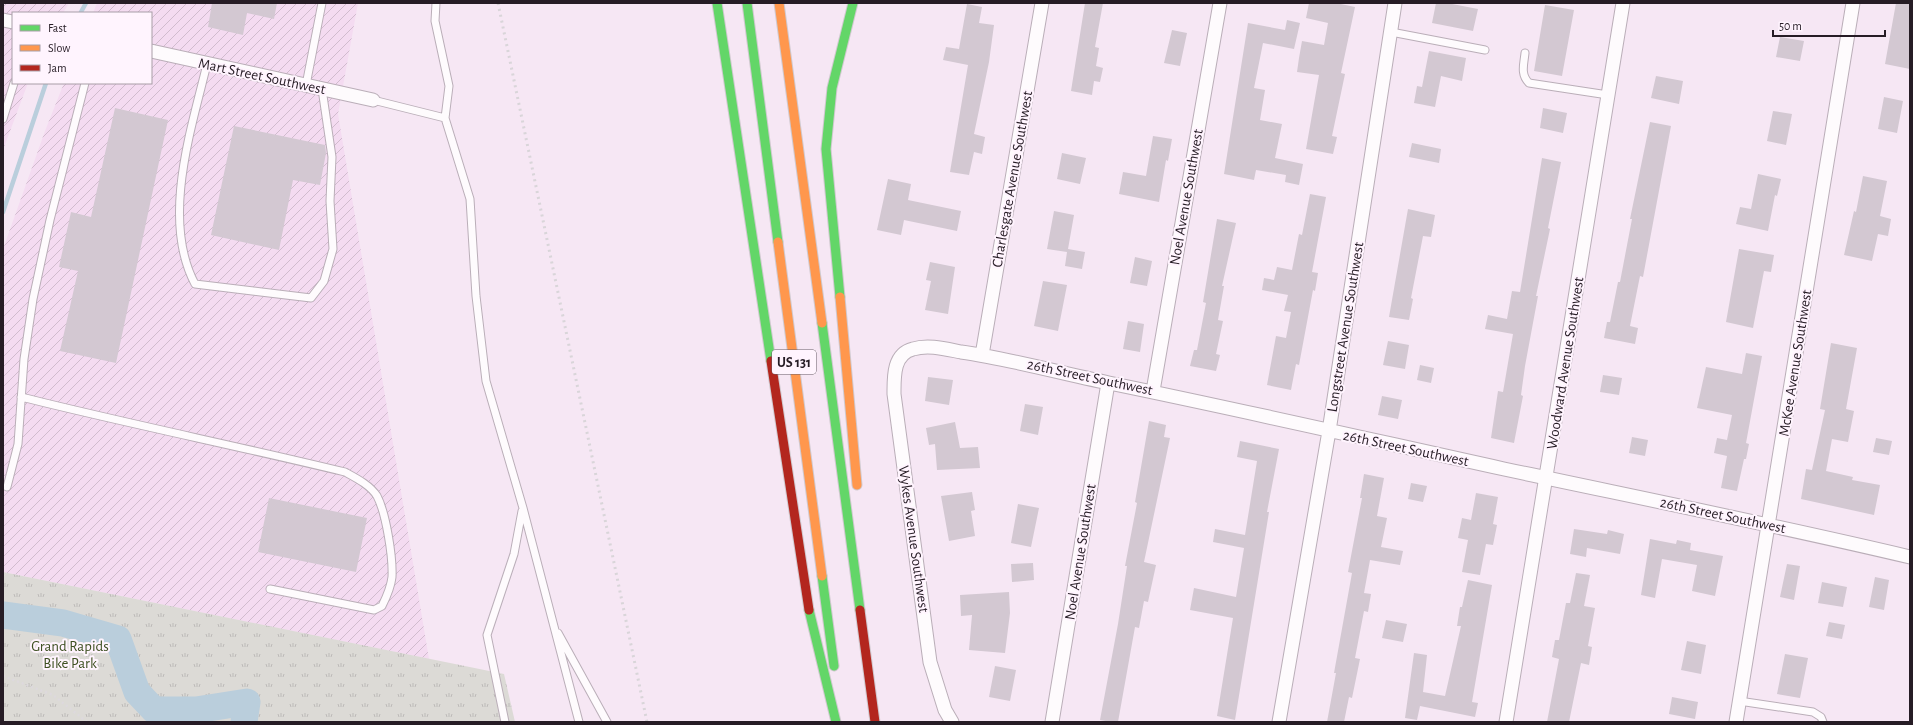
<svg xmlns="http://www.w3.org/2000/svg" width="1913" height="725" viewBox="0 0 1913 725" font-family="'Alegreya Sans',sans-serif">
  <defs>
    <pattern id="industrial-furrows" width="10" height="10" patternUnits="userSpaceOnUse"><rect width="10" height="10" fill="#f4dbf1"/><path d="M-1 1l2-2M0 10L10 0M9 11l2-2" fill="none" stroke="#d1bbce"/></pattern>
    <pattern id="grass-tufts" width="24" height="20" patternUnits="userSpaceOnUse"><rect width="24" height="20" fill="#dcdad6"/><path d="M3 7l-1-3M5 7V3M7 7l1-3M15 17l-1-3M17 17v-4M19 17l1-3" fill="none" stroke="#bdbab8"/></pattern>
  </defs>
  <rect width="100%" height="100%" fill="#f6e7f4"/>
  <!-- industrial -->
  <path fill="url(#industrial-furrows)" d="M3 3H69L63 13H13V83H28L3 150Z
    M97 3H358L338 114 429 659 3 572V249L45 131 64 83H151V13H93Z"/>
  <!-- grass -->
  <path fill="url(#grass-tufts)" d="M3 572 504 674 515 722H3Z"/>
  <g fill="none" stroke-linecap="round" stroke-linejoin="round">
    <!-- stream -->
    <path stroke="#bacedc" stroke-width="4.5" d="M81 12 86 3
      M3 212 46 83"/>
    <!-- river -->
    <path stroke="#bacedc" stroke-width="27" d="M3 615 63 623 118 639 137 692 154 710H196L247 702 244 722"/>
  </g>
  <!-- building -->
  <path fill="#d3c8d2" d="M212 3H277L274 19 247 13 243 35 208 27Z
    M1085 3H1103L1095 47 1099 48 1096 66 1103 68 1100 82 1094 81 1092 95 1071 91Z
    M1309 3H1336L1355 7 1341 73 1345 74 1332 136 1337 137 1333 154 1306 149 1319 75 1297 72 1299 58 1302 41 1324 45 1328 23 1306 18Z
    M1436 3H1447L1478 9 1473 31 1432 23Z
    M1896 3H1910V69L1885 64Z
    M967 4 982 7 979 23 994 25 989 62 974 134 985 137 982 154 974 152 969 175 950 172 968 65 943 60 946 47 959 49Z
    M1545 5 1574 10 1562 76 1534 71Z
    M1287 20 1300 23 1294 49 1263 43 1254 88 1265 90 1260 120 1282 124 1275 158 1303 164 1299 185 1285 182 1286 175 1256 170 1254 180 1224 174 1248 23 1285 30Z
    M1172 30 1187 33 1180 66 1164 63Z
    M1780 37 1804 41 1800 61 1776 57Z
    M1429 51 1466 58 1462 81 1441 76 1435 107 1414 103 1417 86 1422 87Z
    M1656 76 1683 81 1679 104 1651 98Z
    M1884 97 1903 101 1897 133 1878 129Z
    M115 108 168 120 116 363 60 351 78 271 59 267 71 212 91 217Z
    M1543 108 1567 113 1563 133 1540 128Z
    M1773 111 1792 114 1786 145 1767 141Z
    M1650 122 1671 126 1643 277 1640 276 1630 326 1638 328 1635 344 1604 338 1607 322H1610L1618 282H1620L1632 219H1630Z
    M234 126 325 145 326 153 320 185 293 180 279 250 211 235Z
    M1153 136 1172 139 1168 161 1166 160 1159 202 1119 194 1123 172 1146 176Z
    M1412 143 1441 149 1439 163 1409 157Z
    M1062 153 1086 158 1080 184 1057 179Z
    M1542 158 1561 162 1548 228 1550 229 1536 296H1538L1525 366 1521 395 1523 396 1514 443 1491 438 1498 391 1503 392 1513 334 1485 329 1488 315 1507 319 1512 291 1520 292Z
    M1758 174 1781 179 1777 196 1775 195 1768 231 1736 224 1740 207 1751 209Z
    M1863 176 1887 181 1880 216 1891 219 1888 236 1878 234 1872 261 1844 255 1854 211 1856 212Z
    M888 179 911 184 908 200 961 211 957 231 904 220 901 235 877 230Z
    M1310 194 1326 197 1312 272 1318 273 1315 291 1313 290 1299 365 1296 364 1291 390 1267 385 1276 336 1286 338 1291 312 1284 311 1288 295 1262 290 1264 278 1274 280 1277 267 1292 270 1299 234 1302 235Z
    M1408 209 1435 215 1431 237 1423 236 1411 298 1413 299 1409 320 1389 317Z
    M1054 211 1074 215 1068 249 1085 252 1082 269 1065 266 1067 252 1047 249Z
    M1217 219 1236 223 1222 286H1224L1218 320 1223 321 1216 354 1220 355 1216 371 1190 366 1194 350H1197L1206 303 1203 302Z
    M1739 249 1774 255 1771 272 1764 271 1753 328 1726 322Z
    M1135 257 1152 261 1147 286 1130 283Z
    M930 262 955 267 948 314 925 310 931 281 926 280Z
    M1043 281 1067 285 1058 331 1034 326Z
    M1128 321 1144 324 1140 352 1123 349Z
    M1388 341 1409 345 1405 369 1383 365Z
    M1831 343 1857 348 1846 409 1854 411 1848 442 1832 439 1826 471 1853 477 1852 480 1880 485 1874 515 1801 499 1806 469 1812 470 1825 410 1820 409Z
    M1746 353 1762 356 1746 443 1749 444 1746 459H1744L1737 491 1721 488 1727 456 1714 453 1717 438 1727 440 1732 415 1697 408 1706 367 1742 374Z
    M1420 365 1434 368 1431 383 1417 380Z
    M1603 375 1622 378 1619 395 1600 392Z
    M928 377 953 380 949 405 925 401Z
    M1382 396 1402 400 1398 419 1378 415Z
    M1025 404 1043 407 1038 435 1020 431Z
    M1149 421 1166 425 1164 437 1170 438 1144 562 1156 565 1148 602 1144 601 1139 628 1135 627 1118 722H1111L1100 720 1118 624 1127 566H1125L1137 503 1135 502Z
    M955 422 960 448 978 447 980 468 937 470 935 444 929 445 926 428Z
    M1632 437 1648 440 1645 456 1629 453Z
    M1876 438 1892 441 1889 455 1873 452Z
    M1240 441 1279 449 1267 512H1269L1235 720 1217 716 1233 618 1190 610 1194 588 1236 597 1244 548 1213 542 1215 529 1245 535 1257 461 1237 457Z
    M1364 474 1384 478 1377 516 1387 518 1381 547 1403 551 1400 565 1370 560 1364 593 1371 594 1368 612 1364 611 1355 658 1360 659 1352 698 1349 697 1344 722H1327L1336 673H1334L1352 573 1348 572 1362 498H1360Z
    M1411 483 1427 486 1423 502 1408 499Z
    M972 492 975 510 971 511 975 536 949 541 941 496Z
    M1476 493 1498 497 1493 524 1497 525 1493 545 1486 544 1480 575 1462 572 1468 540 1458 538 1462 518 1471 520Z
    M269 498 367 518 356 572 258 552Z
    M1018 504 1039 508 1031 547 1011 543Z
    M1574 529 1607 534 1608 530 1624 534 1620 554 1587 548 1586 557 1570 554Z
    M1650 539 1676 544 1677 540 1691 543 1690 550 1723 556 1715 596 1692 591 1697 565 1662 559 1655 598 1641 595Z
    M1033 563 1034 580 1012 582 1011 564Z
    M1787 564 1800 566 1794 600 1780 597Z
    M1576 573 1590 575 1584 606 1595 608 1588 646 1592 647 1589 665 1581 663 1569 722H1547L1559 659 1552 657 1555 640H1559L1566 603H1570Z
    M1875 577 1889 580 1884 610 1869 607Z
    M1468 580 1492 585 1472 702 1478 703 1475 717 1420 706 1417 720 1405 718 1414 653 1427 655 1423 692 1445 696 1461 626H1457L1460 607H1462Z
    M1822 582 1847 587 1843 607 1818 603Z
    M1009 592 1010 613 1005 653 969 650 972 615 961 616 960 595Z
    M1386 620 1407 624 1403 642 1382 638Z
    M1829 622 1845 625 1842 639 1826 636Z
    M1687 641 1706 645 1701 674 1681 670Z
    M1785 654 1808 658 1800 698 1777 694Z
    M995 666 1016 670 1010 701 989 697Z
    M1672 697 1698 702 1695 719 1669 714Z"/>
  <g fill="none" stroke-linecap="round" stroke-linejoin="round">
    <defs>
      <path id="lane" d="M436 3 435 21 449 86 445 118
        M1391 32 1485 50
        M1525 53C1524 64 1520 74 1529 83L1608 95
        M207 64C191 130 161 220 195 284L311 298 324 281 333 249 330 201 332 157 322 89
        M306 85 322 3
        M373 100 445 118 470 199 476 296 486 381 523 508 579 722
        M3 119 14 83
        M21 397C129 424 238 446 345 472 356 478 370 485 377 496 386 513 393 557 392 577 391 586 386 598 382 606L374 610 270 589
        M7 487 18 444 24 359 33 299 50 220 85 83
        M558 633 607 722
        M1739 701 1813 712 1821 717 1823 722
        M505 722 487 635 514 554 522 511"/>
      <path id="street" d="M3 20 13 22
        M151 51 373 100
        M982 355 1042 3
        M1153 391 1220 3
        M952 722 945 710 930 662 894 394C894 377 893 354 913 349 928 344 946 349 961 352 1011 359 1059 373 1109 383 1241 410 1372 440 1504 469 1640 498 1775 525 1910 557
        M1052 722 1108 383
        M1279 722 1329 431 1395 3
        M1506 722 1623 3
        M1736 722 1853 3"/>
      <path id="fast" d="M717 3 771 361
        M747 3 778 242
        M840 297 826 149 832 88 853 3
        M822 323 860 610
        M822 576 834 666
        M809 610 836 722"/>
      <path id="slow" d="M779 3 822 323
        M778 242 822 576
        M840 297 857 485"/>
      <path id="jam" d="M771 361 809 610
        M860 610 875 722"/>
    </defs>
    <!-- lane casing -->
    <use href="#lane" stroke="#baaeb8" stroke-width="9"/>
    <!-- street casing -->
    <use href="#street" stroke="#baaeb8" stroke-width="15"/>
    <!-- fast casing -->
    <use href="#fast" stroke="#d0c9cf" stroke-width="11"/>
    <!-- slow casing -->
    <use href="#slow" stroke="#d0c9cf" stroke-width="11"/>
    <!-- jam casing -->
    <use href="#jam" stroke="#d0c9cf" stroke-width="11"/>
    <!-- path -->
    <path stroke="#ddd9dd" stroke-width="2.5" stroke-dasharray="2 3" stroke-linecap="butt" d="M3 676 53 695 87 722"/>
    <!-- lane -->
    <use href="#lane" stroke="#fefbfd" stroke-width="7"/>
    <!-- street -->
    <use href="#street" stroke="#fefbfd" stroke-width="13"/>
    <!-- fast -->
    <use href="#fast" stroke="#63d668" stroke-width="9"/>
    <!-- slow -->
    <use href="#slow" stroke="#ff974d" stroke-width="9"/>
    <!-- jam -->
    <use href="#jam" stroke="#b3261e" stroke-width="9"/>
    <!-- rail -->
    <path stroke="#d9d5d9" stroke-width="3" stroke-dasharray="2 4" stroke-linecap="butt" d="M498 3 647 722"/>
  </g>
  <g text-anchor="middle" stroke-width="4" stroke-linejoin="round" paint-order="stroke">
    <!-- shield labels -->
    <rect fill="#fff4fe" stroke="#675d66" stroke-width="1" x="772" y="350" width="44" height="24" rx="3"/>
    <g font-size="14" font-weight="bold" fill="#261c25">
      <text x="794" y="367">US 131</text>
    </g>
    <!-- street labels -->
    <g font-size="15" fill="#261c25" stroke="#fff4fe">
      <text transform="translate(262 76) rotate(12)" y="5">Mart Street Southwest</text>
      <text transform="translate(1012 179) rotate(-80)" y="5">Charlesgate Avenue Southwest</text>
      <text transform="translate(1186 197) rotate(-80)" y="5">Noel Avenue Southwest</text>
      <text transform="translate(1345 327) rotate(-81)" y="5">Longstreet Avenue Southwest</text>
      <text transform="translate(1565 363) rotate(-81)" y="5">Woodward Avenue Southwest</text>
      <text transform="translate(1795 363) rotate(-81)" y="5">McKee Avenue Southwest</text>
      <text transform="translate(1090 377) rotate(12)" y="5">26th Street Southwest</text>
      <text transform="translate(1406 448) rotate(12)" y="5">26th Street Southwest</text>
      <text transform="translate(1723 515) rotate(12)" y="5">26th Street Southwest</text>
      <text transform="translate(914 539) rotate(82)" y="5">Wykes Avenue Southwest</text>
      <text transform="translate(1080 552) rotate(-81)" y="5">Noel Avenue Southwest</text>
    </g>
    <!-- park labels -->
    <g font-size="15" fill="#3e5022" stroke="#fff4fe">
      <text x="70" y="651">Grand Rapids<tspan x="70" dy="17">Bike Park</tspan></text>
    </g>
  </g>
  <!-- border -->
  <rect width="1913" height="725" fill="none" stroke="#261c25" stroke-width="8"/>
  <!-- legend -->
  <rect x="12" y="12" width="140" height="72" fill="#fff4fe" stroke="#a89ea7"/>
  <rect x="20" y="25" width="20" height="6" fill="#63d668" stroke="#a89ea7"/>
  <text x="48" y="32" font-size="12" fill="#261c25">Fast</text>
  <rect x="20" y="45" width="20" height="6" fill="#ff974d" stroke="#a89ea7"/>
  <text x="48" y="52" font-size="12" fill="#261c25">Slow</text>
  <rect x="20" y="65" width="20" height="6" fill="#b3261e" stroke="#a89ea7"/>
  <text x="48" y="72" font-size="12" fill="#261c25">Jam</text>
  <!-- scale -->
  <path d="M1773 30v6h112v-6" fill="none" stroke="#261c25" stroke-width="2"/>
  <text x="1779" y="30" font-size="12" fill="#261c25" stroke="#fff4fe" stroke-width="3" paint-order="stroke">50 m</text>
</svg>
